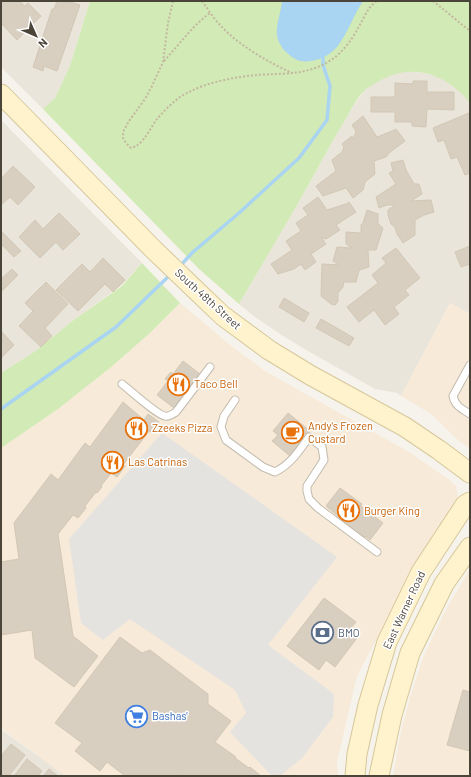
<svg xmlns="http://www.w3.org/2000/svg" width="471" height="777" viewBox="0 0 471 777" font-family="Barlow,sans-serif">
  <rect width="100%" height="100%" fill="#f6f3ec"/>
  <!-- residential -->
  <path fill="#eae5da" d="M1 1H90L70 66 55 98 43 109 1 67Z
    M408 71 423 73 440 77 449 83 465 96 470 103V314L450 303 401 396 397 393 375 389 308 351 283 336 255 317 239 304 312 179 340 128 354 105 366 89 383 78 397 73Z
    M1 120 142 263 122 285 75 319 34 352 1 373Z
    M1 729 2 730 66 776H1Z"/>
  <!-- commercial -->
  <path fill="#f7ead8" d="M180 303 229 344 265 371 409 452 451 481 456 486 458 499 411 571 383 628 360 670 356 680 337 762 338 776H65L1 728V448L58 409 110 368 150 333Z
    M450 303 470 314V449L458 440 431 414 401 396Z
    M470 569V776H393L401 731 410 697 423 658 444 613Z"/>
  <!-- green -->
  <path fill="#d2eab5" d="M90 1H470V103C446 73 410 61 376 83 373 85 369 87 366 89 358 97 352 107 347 117 335 136 325 155 314 175 290 218 264 261 239 304L199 269 43 109 55 98 70 66Z
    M142 263 180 303 150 333 110 368 58 409 1 448V373L34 352 75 319 122 286Z"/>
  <!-- parking -->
  <path fill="#e5e3e0" d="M162 433 337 557 268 645 334 694 333 717 302 758 280 776H272L230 732 246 713 235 690 130 619 103 640 81 623 69 539Z"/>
  <!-- water -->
  <path fill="#a9d4f2" d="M282 1H363C353 16 348 33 337 47 328 57 314 63 301 61 294 60 288 54 283 49 281 45 277 40 277 35 276 24 281 12 282 1Z"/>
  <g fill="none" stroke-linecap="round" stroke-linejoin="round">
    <!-- stream -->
    <path stroke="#a9d4f2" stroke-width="3.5" d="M179 267 193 252 239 213 299 158 327 120 330 86 323 65V58L321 54
      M1 409 116 327 171 274"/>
  </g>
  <!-- building -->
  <path fill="#d8cfc1" stroke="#d3c7b4" d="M1 1H19L25 6 28 3 41 16 17 40 1 23Z
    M57 1H67L80 5 57 71 44 66 43 71 33 67 52 9H54Z
    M413 81H427V92H454V110L427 109 426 127 412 126V122H395V112H371V97H395V83L413 84Z
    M469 113 470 117V173L465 175 457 157 451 159 444 140 438 142 433 128Z
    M363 116 377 137 392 131 396 129 405 141 389 153 386 157 374 161 375 174 365 182 363 190 353 198 346 188 323 196 316 186 336 171 332 160 342 152 344 147 342 144 352 136 354 139 356 131 352 125Z
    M403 160 406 170 414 184H419L422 194 411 201 431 200 434 212 424 215 415 220V235L403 243 397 234 395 227 391 224 388 215V210L395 205H387L379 208 376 197 396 184 389 173 393 171 391 163Z
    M13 166 35 187 18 205 10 197 1 205V179Z
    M318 197 327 210 346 204 349 202 356 212 336 225 340 230 326 239 321 237 326 244 311 254 316 262 305 270 301 264 294 269 278 274 271 264 292 250 286 241 301 231 296 223 308 215 303 208Z
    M367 210 378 214V224L383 228 376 250H368L369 267 359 270 356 282H344L343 287 338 293V301L335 305 331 304 321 296 322 264 339 265 333 261 337 247 352 248 346 244V232L361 233V225L363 223Z
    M59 213 80 234 63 250 56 242 40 258 19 237 35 220 43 229Z
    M1 231 21 251 14 257 1 244Z
    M470 246V264L461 267 455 252Z
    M396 248 420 278 405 290 409 295 394 307 399 314 385 325 374 310 359 322 347 307 378 283 372 275 386 263 382 258Z
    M103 258 125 280 113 292 105 284 78 311 56 290 82 264 90 272Z
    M12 269 18 275 1 292V279Z
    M46 282 68 304 45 328 52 336 41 347 19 326 33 311 25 303Z
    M284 298 309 313 304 322 279 307Z
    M321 319 354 338 349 346 316 328Z
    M1 331 14 345 2 357 1 356Z
    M183 361 200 374 190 387 191 388 186 395 185 394 174 408 157 395 168 381 165 379 171 372 173 374Z
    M123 402 144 420 148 414 159 422 151 432 149 431 123 465 125 466 117 477 111 473 101 486 102 487 97 493 96 492 85 506 86 508 78 518 73 515 58 534 73 636 98 656 74 687 35 658 32 630 1 635V562L19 559 14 523 51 474 58 480 85 443 90 447Z
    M288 413 310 431 290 456 272 441 278 435 273 431Z
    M340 488 362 504 361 506 383 523 370 540 365 536 363 538 337 518 338 516 326 506Z
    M324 598 356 622 348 631 357 638 335 667 326 660 319 670 287 646Z
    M120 637 142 653 150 650 208 694V704L231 721 215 742 236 757 235 758 249 768 250 767 261 776H184L182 774 181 776H125L107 762 100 771 75 751 82 743 55 723Z
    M463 690 470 692V751L447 745Z
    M11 744 25 755 9 776H1V756Z
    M27 759 42 771 38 776H14Z
    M49 769 58 776H43Z"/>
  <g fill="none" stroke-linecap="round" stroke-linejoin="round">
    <defs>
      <path id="service" d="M470 365 453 396C455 406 462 409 470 414
        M122 384C130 390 157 415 165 416 169 417 173 414 176 412L210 367
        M235 400 224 416 221 427 226 440 263 467 275 472C291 464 299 451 309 437L322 447 324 460 307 486V491L309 499 318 508 377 552"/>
      <path id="secondary" d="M1 94 154 250 203 297 223 316 269 350 310 375 405 427 439 450 470 473
        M355 776 357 754 368 705 387 642 421 572 465 505 470 502
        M379 776 392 715 410 653 444 584 470 547"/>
    </defs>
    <!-- service casing -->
    <use href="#service" stroke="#c2bbae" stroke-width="9"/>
    <!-- secondary casing -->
    <use href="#secondary" stroke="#d6c79b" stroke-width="21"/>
    <!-- path -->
    <path stroke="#c4b79f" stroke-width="2" stroke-dasharray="2 2" stroke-linecap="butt" d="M173 1 168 23 163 62 152 86 145 99 129 121 123 132V138L126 143 131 148C132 147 135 147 136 146 145 141 151 127 157 119 166 109 176 98 189 92 208 82 235 77 257 75 283 73 307 76 331 60 342 53 352 40 358 28 364 19 367 7 377 1
      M202 1C208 9 213 18 220 25 238 45 268 62 292 73
      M433 1 470 31
      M164 61C179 45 192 26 210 13"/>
    <!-- service -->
    <use href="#service" stroke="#fff" stroke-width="7"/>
    <!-- secondary -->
    <use href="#secondary" stroke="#fff3cd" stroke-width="19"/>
  </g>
  <!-- icons -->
  <defs>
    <symbol id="restaurant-ring" viewBox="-11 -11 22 22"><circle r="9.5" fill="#fff" stroke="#e8710a" stroke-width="1.5"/><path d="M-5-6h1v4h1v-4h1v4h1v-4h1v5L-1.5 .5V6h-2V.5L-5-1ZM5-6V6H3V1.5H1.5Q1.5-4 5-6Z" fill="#e8710a"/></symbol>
    <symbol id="cafe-ring" viewBox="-11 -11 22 22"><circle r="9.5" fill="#fff" stroke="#e8710a" stroke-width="1.5"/><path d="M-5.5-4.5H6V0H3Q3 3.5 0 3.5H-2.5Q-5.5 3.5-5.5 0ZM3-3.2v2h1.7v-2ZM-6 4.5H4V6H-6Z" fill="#e8710a"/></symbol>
    <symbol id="bank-ring" viewBox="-11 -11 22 22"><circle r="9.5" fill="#fff" stroke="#5c6f8a" stroke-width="1.5"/><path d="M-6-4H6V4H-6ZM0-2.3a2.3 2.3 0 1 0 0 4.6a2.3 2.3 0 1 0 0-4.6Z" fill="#5c6f8a"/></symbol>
    <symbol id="supermarket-ring" viewBox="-11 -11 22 22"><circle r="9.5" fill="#fff" stroke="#3f7fe0" stroke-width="1.5"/><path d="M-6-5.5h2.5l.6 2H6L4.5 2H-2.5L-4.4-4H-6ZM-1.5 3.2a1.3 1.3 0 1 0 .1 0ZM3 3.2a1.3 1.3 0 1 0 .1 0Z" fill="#3f7fe0"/></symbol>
  </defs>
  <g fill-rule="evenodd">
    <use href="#restaurant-ring" x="166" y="372" width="25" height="25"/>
    <use href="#restaurant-ring" x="124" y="416" width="25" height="25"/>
    <use href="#cafe-ring" x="280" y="420" width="25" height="25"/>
    <use href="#restaurant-ring" x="100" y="450" width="25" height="25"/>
    <use href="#restaurant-ring" x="336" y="498" width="25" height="25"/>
    <use href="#bank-ring" x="310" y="620" width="25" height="25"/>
    <use href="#supermarket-ring" x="124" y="704" width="25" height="25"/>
  </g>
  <g text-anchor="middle" stroke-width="3" stroke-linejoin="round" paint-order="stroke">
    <!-- street labels -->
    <g font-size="11" fill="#4b4439" stroke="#fff">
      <text transform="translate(208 299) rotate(42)" y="4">South 48th Street</text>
      <text transform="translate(404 610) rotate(-65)" y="4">East Warner Road</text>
    </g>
    <!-- food labels -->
    <g font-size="11" fill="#c56008" stroke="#fff" text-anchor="start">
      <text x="194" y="388">Taco Bell</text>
      <text x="308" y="430">Andy's Frozen<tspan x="308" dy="13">Custard</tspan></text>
      <text x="152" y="432">Zzeeks Pizza</text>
      <text x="128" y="466">Las Catrinas</text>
      <text x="364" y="515">Burger King</text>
    </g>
    <!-- service labels -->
    <g font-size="11" fill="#4e5e75" stroke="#fff" text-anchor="start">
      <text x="338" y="637">BMO</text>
    </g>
    <!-- shop labels -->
    <g font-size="11" fill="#366cbe" stroke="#fff" text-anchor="start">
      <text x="152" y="720">Bashas'</text>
    </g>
  </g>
  <!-- border -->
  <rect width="471" height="777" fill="none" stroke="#4b4439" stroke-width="4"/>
  <!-- north arrow -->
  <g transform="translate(36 36) rotate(135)" stroke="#ffffff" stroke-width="3" paint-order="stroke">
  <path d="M0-3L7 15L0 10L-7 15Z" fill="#4b4439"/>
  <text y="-6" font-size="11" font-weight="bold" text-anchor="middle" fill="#4b4439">N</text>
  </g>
</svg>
